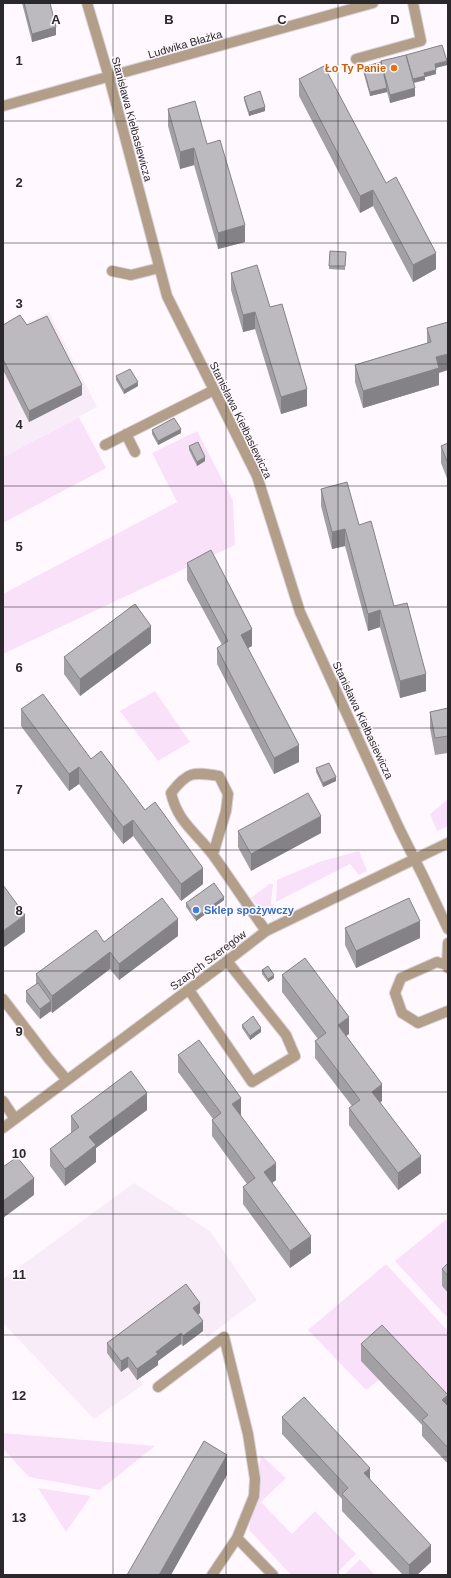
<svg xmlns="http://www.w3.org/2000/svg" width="451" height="1578" viewBox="0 0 451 1578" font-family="Helvetica,sans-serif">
  <rect width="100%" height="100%" fill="#fff9ff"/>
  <!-- built -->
  <path fill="#f7ecf7" d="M49 312 97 407 3 457V335Z
    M134 1183 210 1231 257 1300 207 1337 203 1331 183 1346 181 1344 156 1362 158 1365 139 1378 143 1385 94 1419 3 1323V1279Z"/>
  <!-- green -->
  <path fill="#fae1fa" d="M79 417 106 468 3 523V457Z
    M197 431 233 500 235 545 3 654V594L177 502 152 453Z
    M155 691 190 742 158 761 120 711Z
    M448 799V826L437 831 430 814Z
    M359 851 367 871 359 875 350 864 276 902 277 880 319 862Z
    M269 884H273L271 903 278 913 273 917 264 913 251 898Z
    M448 1218V1280L442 1286 448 1293V1315L446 1316 395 1261Z
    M386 1264 448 1331V1423L379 1380 366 1390 308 1330Z
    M3 1433 155 1446 100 1490 29 1477 3 1449Z
    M261 1455 286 1478 261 1502 292 1534 315 1511 356 1554 335 1575H291L249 1530Z
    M38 1488 91 1496 66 1532Z
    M360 1559 375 1575H344Z"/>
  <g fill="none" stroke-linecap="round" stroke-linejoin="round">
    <defs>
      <path id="minor" d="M87 3 109 77 167 296 257 476 300 612 399 828 423 876 448 929
        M356 59 421 41 413 3
        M3 106 373 3
        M112 271 131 275 159 268
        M126 434 135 452
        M105 445 214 390
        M213 854 226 811 228 794 219 776C193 772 188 771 171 793 178 823 196 832 213 855 231 880 248 906 266 931
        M448 943 447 965 448 968
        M447 965 437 962 401 978 395 993 402 1013 418 1023 448 1011
        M189 990 252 1082 295 1056 286 1035 227 961
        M3 999 49 1059 67 1080
        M3 1101 15 1119
        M3 1128 227 961 266 931 448 843
        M158 1387 224 1337 248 1434 255 1479 254 1496 237 1538 212 1575
        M237 1538 273 1575"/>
    </defs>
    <!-- minor casing -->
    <use href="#minor" stroke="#d9d3d9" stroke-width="12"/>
    <!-- minor -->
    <use href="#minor" stroke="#b39f89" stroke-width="10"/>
  </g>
  <!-- wall -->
  <path fill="#a3a0a4" d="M22 3H50L56 35 32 42Z
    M381 61 447 65 436 68V74L425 77V80L414 83 415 96 390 103 387 92 370 96 363 71V67L381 65Z
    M299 79 386 183 436 269 413 282 373 206 360 213 299 96Z
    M244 97 265 111 249 116 244 100Z
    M168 109 207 144 245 242 218 249 194 165 180 169 168 126Z
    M330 251 346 252 345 270 329 269Z
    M231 273 270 307 307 406 281 414 255 329 243 332 231 290Z
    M448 322 439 373V385L363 408 355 382V365L427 343V328Z
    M3 325H27L82 395 29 422 3 370Z
    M116 376 138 386 124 394 116 380Z
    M152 430 181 433 158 445 152 434Z
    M448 443V481L441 463V446Z
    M189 446 205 461 197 466 189 450Z
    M321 489 359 525 394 606 426 691 400 698 380 627 368 631 345 546 332 549 321 506Z
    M187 563 252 646 248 648 299 762 274 774 217 664V648L222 645 187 580Z
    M151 643 80 696 64 674V657Z
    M448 708V753L435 755 430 728V712Z
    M21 709 91 759 145 810 203 884 181 901 133 836 123 844 79 784 69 791 21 726Z
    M316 768 336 781 323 787 316 772Z
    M238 831 321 833 251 871 238 847Z
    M224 900 196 921 186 907V903Z
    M345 928 420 938 356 968 345 945Z
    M178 936 119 980 110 969 52 1013 51 1011 40 1019 26 1002V991L36 985V974L104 942Z
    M262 970 274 978 268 982 262 974Z
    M282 975 349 1034 346 1036 382 1101 380 1102 421 1173 398 1190 349 1125V1108L352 1106 315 1058V1041L318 1039 282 992Z
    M242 1025 261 1032 250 1040 242 1028Z
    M178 1055 241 1115H240L276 1180 272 1183 311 1253 290 1268 243 1204V1187L247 1184 212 1136V1120L213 1119 178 1072Z
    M147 1110 96 1148V1162L65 1186 50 1166V1149L71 1133V1116Z
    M448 1263V1293L442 1286V1269Z
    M200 1313 198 1315 203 1331 183 1346 181 1344 158 1361V1365L137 1380 128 1367 121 1372 107 1353V1343Z
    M361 1344 448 1395V1464L422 1436V1425L361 1361Z
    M282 1417 370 1479 431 1562 417 1575H403L342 1511V1499L282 1434Z"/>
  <!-- shaded-wall -->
  <path fill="#848286" d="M56 27V35L32 42V34Z
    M447 61V65L435 68V64Z
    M436 70V74L425 77V80L412 83V79L424 73Z
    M387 88V92L370 96V92Z
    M415 88V96L390 103V95Z
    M265 107V111L249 116V112Z
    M194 148V165L180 169V152Z
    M373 190V206L360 213V196Z
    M245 225V242L218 249V233Z
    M436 253V269L413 282V265Z
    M255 312V329L243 332V315Z
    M448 354V370L439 373V385L363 408V391L436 357Z
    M138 382V386L124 394V390Z
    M82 385V395L29 422V411Z
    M307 389V406L281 414V397Z
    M181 429V433L158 445V441Z
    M205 457V461L197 466V462Z
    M345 529V546L332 549V532Z
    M380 610V627L368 631V614Z
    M151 626V643L80 696V679Z
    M252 629V646L241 652V635Z
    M426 674V691L400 698V681Z
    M299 745V762L274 774V758Z
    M79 767V784L69 791V774Z
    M336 777V781L323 787V783Z
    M321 816V833L251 871V854Z
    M133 820V836L123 844V827Z
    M203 868V884L181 901V884Z
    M224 897V900L196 921V917Z
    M25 915V932L3 948V931Z
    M178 919V936L119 980V964Z
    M420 921V938L356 968V951Z
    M110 952V969L52 1013V996Z
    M274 975V978L268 982V979Z
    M51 1001V1011L40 1019V1009Z
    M349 1017V1034L338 1042V1025Z
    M261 1028V1032L250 1040V1036Z
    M382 1084V1101L372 1108V1092Z
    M147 1093V1110L96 1148V1162L65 1186V1169L89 1137Z
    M241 1098V1115L232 1121V1104Z
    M421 1156V1173L398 1190V1173Z
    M276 1163V1180L264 1189V1172Z
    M34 1178V1195L3 1218V1201Z
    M311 1236V1253L290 1268V1251Z
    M200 1303V1313L193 1318V1308Z
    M203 1321V1331L183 1346V1336Z
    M181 1333V1344L158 1361V1365L137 1380V1369L156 1352Z
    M128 1357V1367L121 1372V1361Z
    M448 1395V1412L442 1400Z
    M227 1455V1475L171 1575H159Z
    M370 1468V1485L364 1473Z
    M431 1545V1562L417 1575H409V1565Z"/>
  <!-- building -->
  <path fill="#bdbabf" stroke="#848286" d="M24 3H50L56 27 32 34Z
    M442 45 447 61 435 64 436 70 424 73 425 76 413 79 406 55Z
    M406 55 415 88 390 95 381 61Z
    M381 62 387 88 370 92 363 67Z
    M324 66 386 183 396 177 436 253 413 265 373 190 360 196 299 79Z
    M260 91 265 107 249 112 244 97Z
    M195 101 207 144 220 140 245 225 218 233 194 148 180 152 168 109Z
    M330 251 346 252 345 266H329Z
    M257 265 270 307 282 304 307 389 281 397 255 312 243 315 231 273Z
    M20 315 27 325 47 316 82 385 29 411 3 359V325Z
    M448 322V354L436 357 439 368 363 391 355 365 431 342 427 328Z
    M130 369 138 382 124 390 116 376Z
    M174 418 181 429 158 441 152 430Z
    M198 442 205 457 197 462 189 446Z
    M448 443V464L441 446Z
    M347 482 359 525 371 521 394 606 407 603 426 674 400 681 380 610 368 614 345 529 332 532 321 489Z
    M211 550 252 629 241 635 299 745 274 758 217 648 228 641 187 563Z
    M135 604 151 626 80 679 64 657Z
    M43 694 91 759 101 751 145 810 155 802 203 868 181 884 133 820 123 827 79 767 69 774 21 709Z
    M448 708V736L435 738 430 712Z
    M329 763 336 777 323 783 316 768Z
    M308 793 321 816 251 854 238 831Z
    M214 883 224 897 196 917 186 903Z
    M3 885 25 915 3 931Z
    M162 898 178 919 119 964 110 952 52 996 36 974 96 930 104 942Z
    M409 898 420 921 356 951 345 928Z
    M305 958 349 1017 338 1025 382 1084 372 1092 421 1156 398 1173 349 1108 360 1100 315 1041 326 1033 282 975Z
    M268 966 274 975 268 979 262 970Z
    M38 983 51 1001 40 1009 26 991Z
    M253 1016 261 1028 250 1036 242 1025Z
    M199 1040 241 1098 232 1104 276 1163 264 1172 311 1236 290 1251 243 1187 255 1178 212 1120 221 1113 178 1055Z
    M131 1071 147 1093 89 1137 96 1145 65 1169 50 1149 79 1127 71 1116Z
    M17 1157 34 1178 3 1201V1167Z
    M448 1263V1276L442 1269Z
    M186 1284 200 1303 193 1308 203 1321 183 1336 181 1333 156 1352 158 1354 137 1369 128 1357 121 1361 107 1343Z
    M382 1325 448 1395 442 1400 448 1406V1448L422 1420 428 1415 361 1344Z
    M304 1397 370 1468 364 1473 431 1545 409 1565 342 1494 348 1488 282 1417Z
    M204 1441 227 1455 159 1575H127Z"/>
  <!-- grid -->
  <path fill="none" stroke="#2a282a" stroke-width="1" stroke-opacity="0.55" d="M113 3V1575M226 3V1575M338 3V1575M3 121H448M3 243H448M3 364H448M3 486H448M3 607H448M3 728H448M3 850H448M3 971H448M3 1092H448M3 1214H448M3 1335H448M3 1457H448"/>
  <!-- markers -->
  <circle fill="#e8710a" stroke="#fff9ff" stroke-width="1.5" cx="394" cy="68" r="4"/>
  <circle fill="#3f7fe0" stroke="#fff9ff" stroke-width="1.5" cx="196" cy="910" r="4"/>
  <g text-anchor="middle" stroke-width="3" stroke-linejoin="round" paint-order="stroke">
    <!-- street labels -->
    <g font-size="11" fill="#2a282a" stroke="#fff9ff">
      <text transform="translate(185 44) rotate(-16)" y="4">Ludwika Błażka</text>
      <text transform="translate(132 119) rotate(75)" y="4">Stanisława Kiełbasiewicza</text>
      <text transform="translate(241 420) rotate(64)" y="4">Stanisława Kiełbasiewicza</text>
      <text transform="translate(363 720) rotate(65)" y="4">Stanisława Kiełbasiewicza</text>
      <text transform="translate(208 960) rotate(-37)" y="4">Szarych Szeregów</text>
    </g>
    <!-- food labels -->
    <g font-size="11" font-weight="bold" fill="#c56008" stroke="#fff9ff" text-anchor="end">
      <text x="386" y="72">Ło Ty Panie</text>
    </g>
    <!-- shop labels -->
    <g font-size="11" font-weight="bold" fill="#366cbe" stroke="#fff9ff" text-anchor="start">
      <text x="204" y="914">Sklep spożywczy</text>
    </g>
  </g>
  <g font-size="13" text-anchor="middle" font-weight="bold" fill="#2a282a" stroke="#fff9ff" stroke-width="3" stroke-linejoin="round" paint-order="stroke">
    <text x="56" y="24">A</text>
    <text x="169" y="24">B</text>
    <text x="282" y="24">C</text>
    <text x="395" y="24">D</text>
    <text x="19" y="65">1</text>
    <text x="19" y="187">2</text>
    <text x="19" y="308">3</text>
    <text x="19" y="429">4</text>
    <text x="19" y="551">5</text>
    <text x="19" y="672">6</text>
    <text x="19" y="794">7</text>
    <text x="19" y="915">8</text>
    <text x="19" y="1036">9</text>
    <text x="19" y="1158">10</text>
    <text x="19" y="1279">11</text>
    <text x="19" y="1400">12</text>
    <text x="19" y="1522">13</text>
  </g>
  <!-- border -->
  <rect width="451" height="1578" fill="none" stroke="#2a282a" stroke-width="8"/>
</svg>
